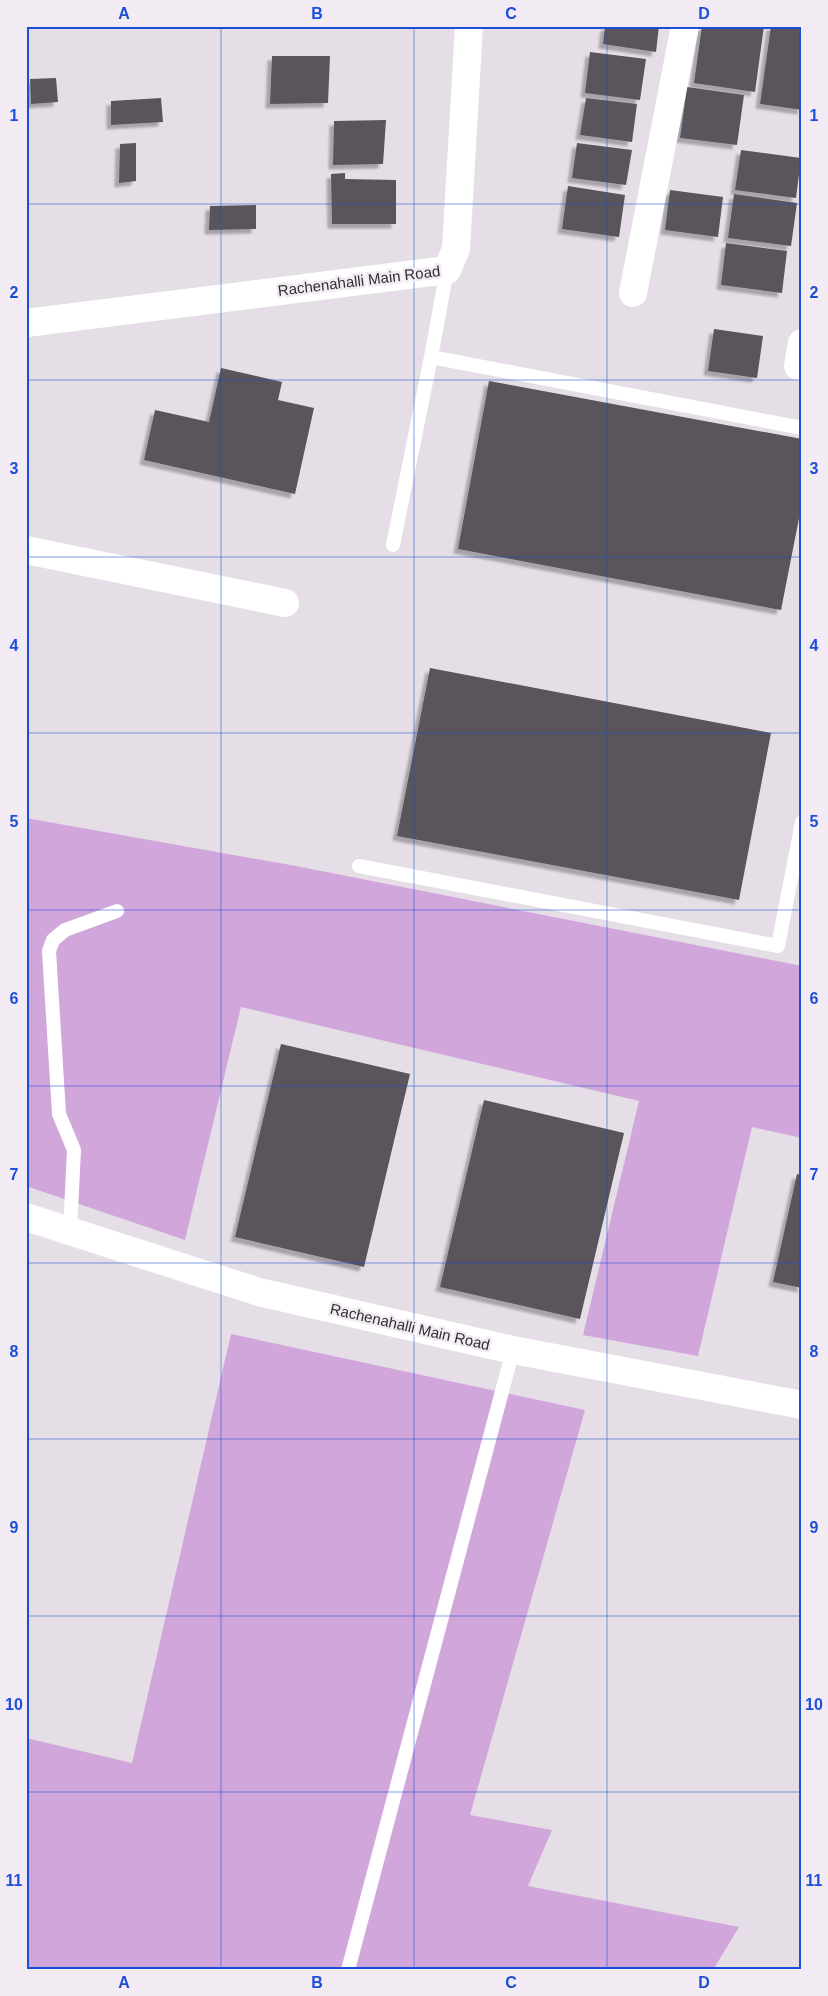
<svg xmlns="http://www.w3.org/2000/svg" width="828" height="1996" viewBox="0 0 828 1996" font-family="Arial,sans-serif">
  <defs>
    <filter id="shadow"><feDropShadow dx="-4.5" dy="4.5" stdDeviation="1" flood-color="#0004"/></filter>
  </defs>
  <rect width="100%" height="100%" fill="#e5dee6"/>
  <!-- green -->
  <path fill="#d1a6db" d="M26 818 296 866 802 966V1138L752 1127 698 1356 583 1335 639 1101 241 1007 185 1240 26 1186Z
    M231 1334 585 1410 470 1815 552 1830 528 1886 739 1927 713 1970H26V1738L132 1763Z"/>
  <!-- building -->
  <path fill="#5a545b" filter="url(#shadow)" d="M605 26H659L656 52 603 44Z
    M702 26H764L755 92 694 83Z
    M771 26H802V110L760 104Z
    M590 52 646 59 640 100 585 93Z
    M272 56H330L328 103 270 104Z
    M56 78 58 102 31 104 30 79Z
    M687 87 744 95 737 145 680 138Z
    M161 98 163 122 111 125V101Z
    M586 98 637 104 632 142 580 135Z
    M386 120 383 164 333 165 334 121Z
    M136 143V181L119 183 120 144Z
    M577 143 632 150 626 185 572 178Z
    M741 150 801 158 796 198 735 190Z
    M345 173V179L396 180V224H332L331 174Z
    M568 186 625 195 619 237 562 229Z
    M670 190 723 197 718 237 665 230Z
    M734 194 797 203 791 246 728 238Z
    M256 205V229L209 230 210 206Z
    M726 243 787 251 782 293 721 285Z
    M714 329 763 336 757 378 708 371Z
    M221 368 282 382 278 400 314 408 295 494 144 460 155 410 209 422Z
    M489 381 802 439V503L781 610 458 549Z
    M430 668 771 733 739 900 397 836Z
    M281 1044 410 1074 364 1267 235 1237Z
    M484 1100 624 1133 580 1319 440 1287Z
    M797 1174 802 1175V1288L773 1282Z"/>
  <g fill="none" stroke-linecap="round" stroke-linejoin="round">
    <!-- service -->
    <path stroke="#fff" stroke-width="14" d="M447 270 431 357 802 428
      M393 545 431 357
      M359 866 778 946 802 822
      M70 1231 74 1150 59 1114 49 951 53 940 65 930 117 911
      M348 1970 513 1350"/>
    <!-- minor -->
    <path stroke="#fff" stroke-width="28" d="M633 293 685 26
      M798 366 802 343
      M26 550 285 603"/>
    <!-- tertiary -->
    <path stroke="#fff" stroke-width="28" d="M26 323 447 270 456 249 469 26
      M26 1217 259 1292 513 1350 802 1405"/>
  </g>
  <!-- grid -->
  <path fill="none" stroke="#1d4ed8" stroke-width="1" stroke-opacity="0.55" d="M221 26V1970M414 26V1970M607 26V1970M26 204H802M26 380H802M26 557H802M26 733H802M26 910H802M26 1086H802M26 1263H802M26 1439H802M26 1616H802M26 1792H802"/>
  <g text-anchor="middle" stroke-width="5" stroke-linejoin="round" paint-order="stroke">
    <!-- street labels -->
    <g font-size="15" fill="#312f32" stroke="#f2ebf3">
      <text transform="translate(359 281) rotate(-7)" y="5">Rachenahalli Main Road</text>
      <text transform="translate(410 1327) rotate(13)" y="5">Rachenahalli Main Road</text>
    </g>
  </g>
  <!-- border -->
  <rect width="828" height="1996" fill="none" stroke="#f2ebf3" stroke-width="55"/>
  <rect x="28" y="28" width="772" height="1940" fill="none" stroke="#1d4ed8" stroke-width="2"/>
  <g font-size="16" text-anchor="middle" font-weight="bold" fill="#1d4ed8">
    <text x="124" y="19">A</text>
    <text x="317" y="19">B</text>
    <text x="511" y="19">C</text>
    <text x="704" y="19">D</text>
    <text x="14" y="121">1</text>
    <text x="814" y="121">1</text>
    <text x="14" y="298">2</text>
    <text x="814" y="298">2</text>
    <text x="14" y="474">3</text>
    <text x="814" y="474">3</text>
    <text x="14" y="651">4</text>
    <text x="814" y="651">4</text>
    <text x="14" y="827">5</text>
    <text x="814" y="827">5</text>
    <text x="14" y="1004">6</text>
    <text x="814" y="1004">6</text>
    <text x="14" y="1180">7</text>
    <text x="814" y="1180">7</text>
    <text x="14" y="1357">8</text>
    <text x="814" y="1357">8</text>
    <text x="14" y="1533">9</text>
    <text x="814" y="1533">9</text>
    <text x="14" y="1710">10</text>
    <text x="814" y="1710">10</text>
    <text x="14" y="1886">11</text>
    <text x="814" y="1886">11</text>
    <text x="124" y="1988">A</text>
    <text x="317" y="1988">B</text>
    <text x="511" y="1988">C</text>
    <text x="704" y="1988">D</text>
  </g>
</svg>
